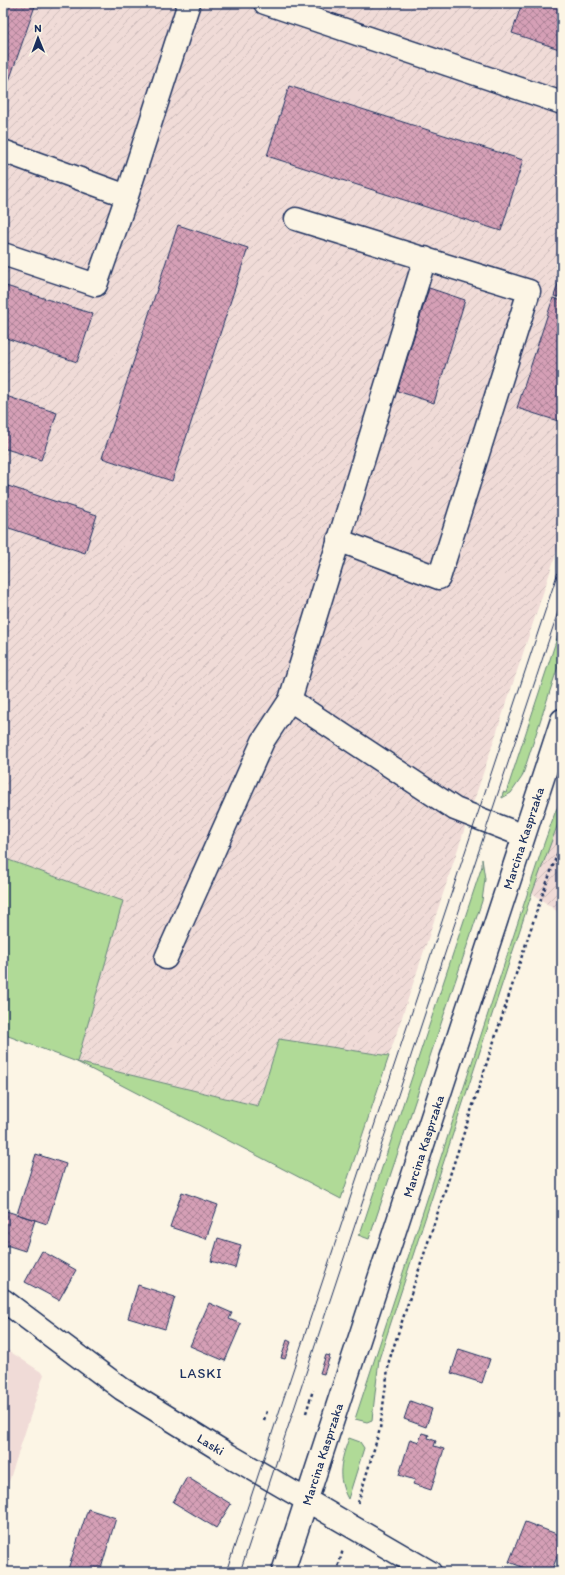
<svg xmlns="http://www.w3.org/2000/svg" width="565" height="1575" viewBox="0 0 565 1575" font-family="Itim,sans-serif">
  <defs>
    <pattern id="industrial-furrows" width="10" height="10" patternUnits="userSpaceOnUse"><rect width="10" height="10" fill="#f0dbd7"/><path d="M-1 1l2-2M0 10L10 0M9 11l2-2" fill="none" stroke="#cdbcbb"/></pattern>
    <pattern id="building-cross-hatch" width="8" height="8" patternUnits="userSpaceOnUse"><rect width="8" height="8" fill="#d59fb6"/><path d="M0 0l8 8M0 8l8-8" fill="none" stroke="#ac8297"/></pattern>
  </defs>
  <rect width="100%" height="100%" fill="#fcf5e5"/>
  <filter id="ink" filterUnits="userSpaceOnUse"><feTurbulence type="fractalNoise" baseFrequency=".025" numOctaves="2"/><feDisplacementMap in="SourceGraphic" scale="8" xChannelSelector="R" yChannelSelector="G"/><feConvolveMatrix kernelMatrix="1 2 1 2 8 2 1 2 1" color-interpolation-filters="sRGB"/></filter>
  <g filter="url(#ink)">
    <!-- built -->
    <path fill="#f0dbd7" d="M3 1347 44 1374 3 1500Z"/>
    <!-- industrial -->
    <path fill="url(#industrial-furrows)" d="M3 3H562V536L389 1056 279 1039 258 1106 77 1062 123 901 3 858Z
      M562 796V915L531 892Z"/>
    <!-- green -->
    <path fill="#b0da97" stroke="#66847a" d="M562 623V654L522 777 511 793 502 798 503 792 506 793Z
      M562 800V813L530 899 379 1359 372 1420 367 1422 355 1419 541 852 556 810Z
      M3 858 123 901 77 1062 258 1106 279 1039 389 1056 341 1199 77 1062 3 1034Z
      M482 859 485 879 482 901 369 1239 358 1235 360 1234 482 866Z
      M349 1438 360 1442 364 1448 348 1499C336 1477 341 1460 349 1438Z"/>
    <!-- building -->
    <path fill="url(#building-cross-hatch)" stroke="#1b2f5e" d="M3 3H36L9 81 3 79Z
      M522 3H562V50L512 33Z
      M289 86 523 160 501 231 267 156Z
      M178 225 248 248 172 481 102 458Z
      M561 275H562V298L554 296Z
      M3 285 93 314 77 362 3 337Z
      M429 288 465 300 434 403 397 391Z
      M553 298 562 301V410L558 421 517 408Z
      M3 395 57 413 41 460 3 448Z
      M3 484 8 486 3 500Z
      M8 486 97 515 85 553 3 526V500Z
      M36 1154 66 1164 47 1224 17 1214Z
      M182 1192 218 1205 206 1239 170 1227Z
      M3 1210 35 1220 25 1251 3 1244Z
      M218 1238 241 1245 235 1268 211 1261Z
      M42 1251 76 1270 59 1300 25 1282Z
      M138 1285 175 1297 165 1329 128 1318Z
      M209 1303 232 1313 229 1319 241 1324 225 1361 190 1346Z
      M287 1340 291 1342 285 1359 281 1358Z
      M459 1349 490 1359 482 1383 451 1373Z
      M326 1355 330 1356 324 1374 320 1373Z
      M410 1401 432 1409 426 1427 404 1419Z
      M422 1433 429 1435 428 1438 436 1441 434 1446 444 1449 431 1490 413 1484 415 1480 399 1475 410 1439 419 1442Z
      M187 1477 231 1504 216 1528 173 1502Z
      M88 1509 116 1518 100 1572H78L68 1569Z
      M525 1522 562 1536V1545L551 1572H535L509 1562Z"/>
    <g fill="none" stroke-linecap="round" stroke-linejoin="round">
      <defs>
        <path id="minor" d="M265 3 562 103
          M3 151 127 196 189 3
          M296 219 529 291 439 578 338 540
          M3 254 96 285 127 196
          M425 258 290 700 455 809 524 836
          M166 958 263 741 290 700
          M3 1300 122 1389 227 1454 430 1572
          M283 1572 562 720"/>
      </defs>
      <!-- minor casing -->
      <use href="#minor" stroke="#1b2f5e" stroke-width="25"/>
      <!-- path -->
      <path stroke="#1b2f5e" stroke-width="2.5" stroke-dasharray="3 3" stroke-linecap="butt" d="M306 1413 313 1390
        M264 1420 267 1411
        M358 1503 380 1429 389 1361 538 907 562 841
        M337 1572 343 1549"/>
      <!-- minor -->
      <use href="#minor" stroke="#fcf5e5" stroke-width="22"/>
      <!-- tram -->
      <path stroke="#1b2f5e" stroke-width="1" d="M226 1572 562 560
        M240 1572 562 600"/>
    </g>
  </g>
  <g text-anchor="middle" stroke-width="3" stroke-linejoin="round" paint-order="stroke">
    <!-- street labels -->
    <g font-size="13" fill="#1b2f5e" stroke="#fcf5e5">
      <text transform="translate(523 838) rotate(-72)" y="5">Marcina Kasprzaka</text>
      <text transform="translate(423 1146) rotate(-72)" y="5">Marcina Kasprzaka</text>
      <text transform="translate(211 1444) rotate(31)" y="5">Laski</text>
      <text transform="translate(322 1454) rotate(-72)" y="5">Marcina Kasprzaka</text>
    </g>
    <!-- neighbourhood labels -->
    <g font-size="14" letter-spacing="1" fill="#1b2f5e" stroke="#fcf5e5">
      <text x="201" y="1378">LASKI</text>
    </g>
  </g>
  <!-- margin -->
  <rect width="565" height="1575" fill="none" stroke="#fcf5e5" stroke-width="16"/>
  <rect x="8" y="8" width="549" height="1559" fill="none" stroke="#1b2f5e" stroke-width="1.5" filter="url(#ink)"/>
  <!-- north arrow -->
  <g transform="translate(38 38) rotate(359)" stroke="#fcf5e5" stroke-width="3" paint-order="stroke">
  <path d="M0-3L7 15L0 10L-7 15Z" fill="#1b2f5e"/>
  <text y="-6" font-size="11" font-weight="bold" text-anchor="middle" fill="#1b2f5e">N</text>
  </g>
</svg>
